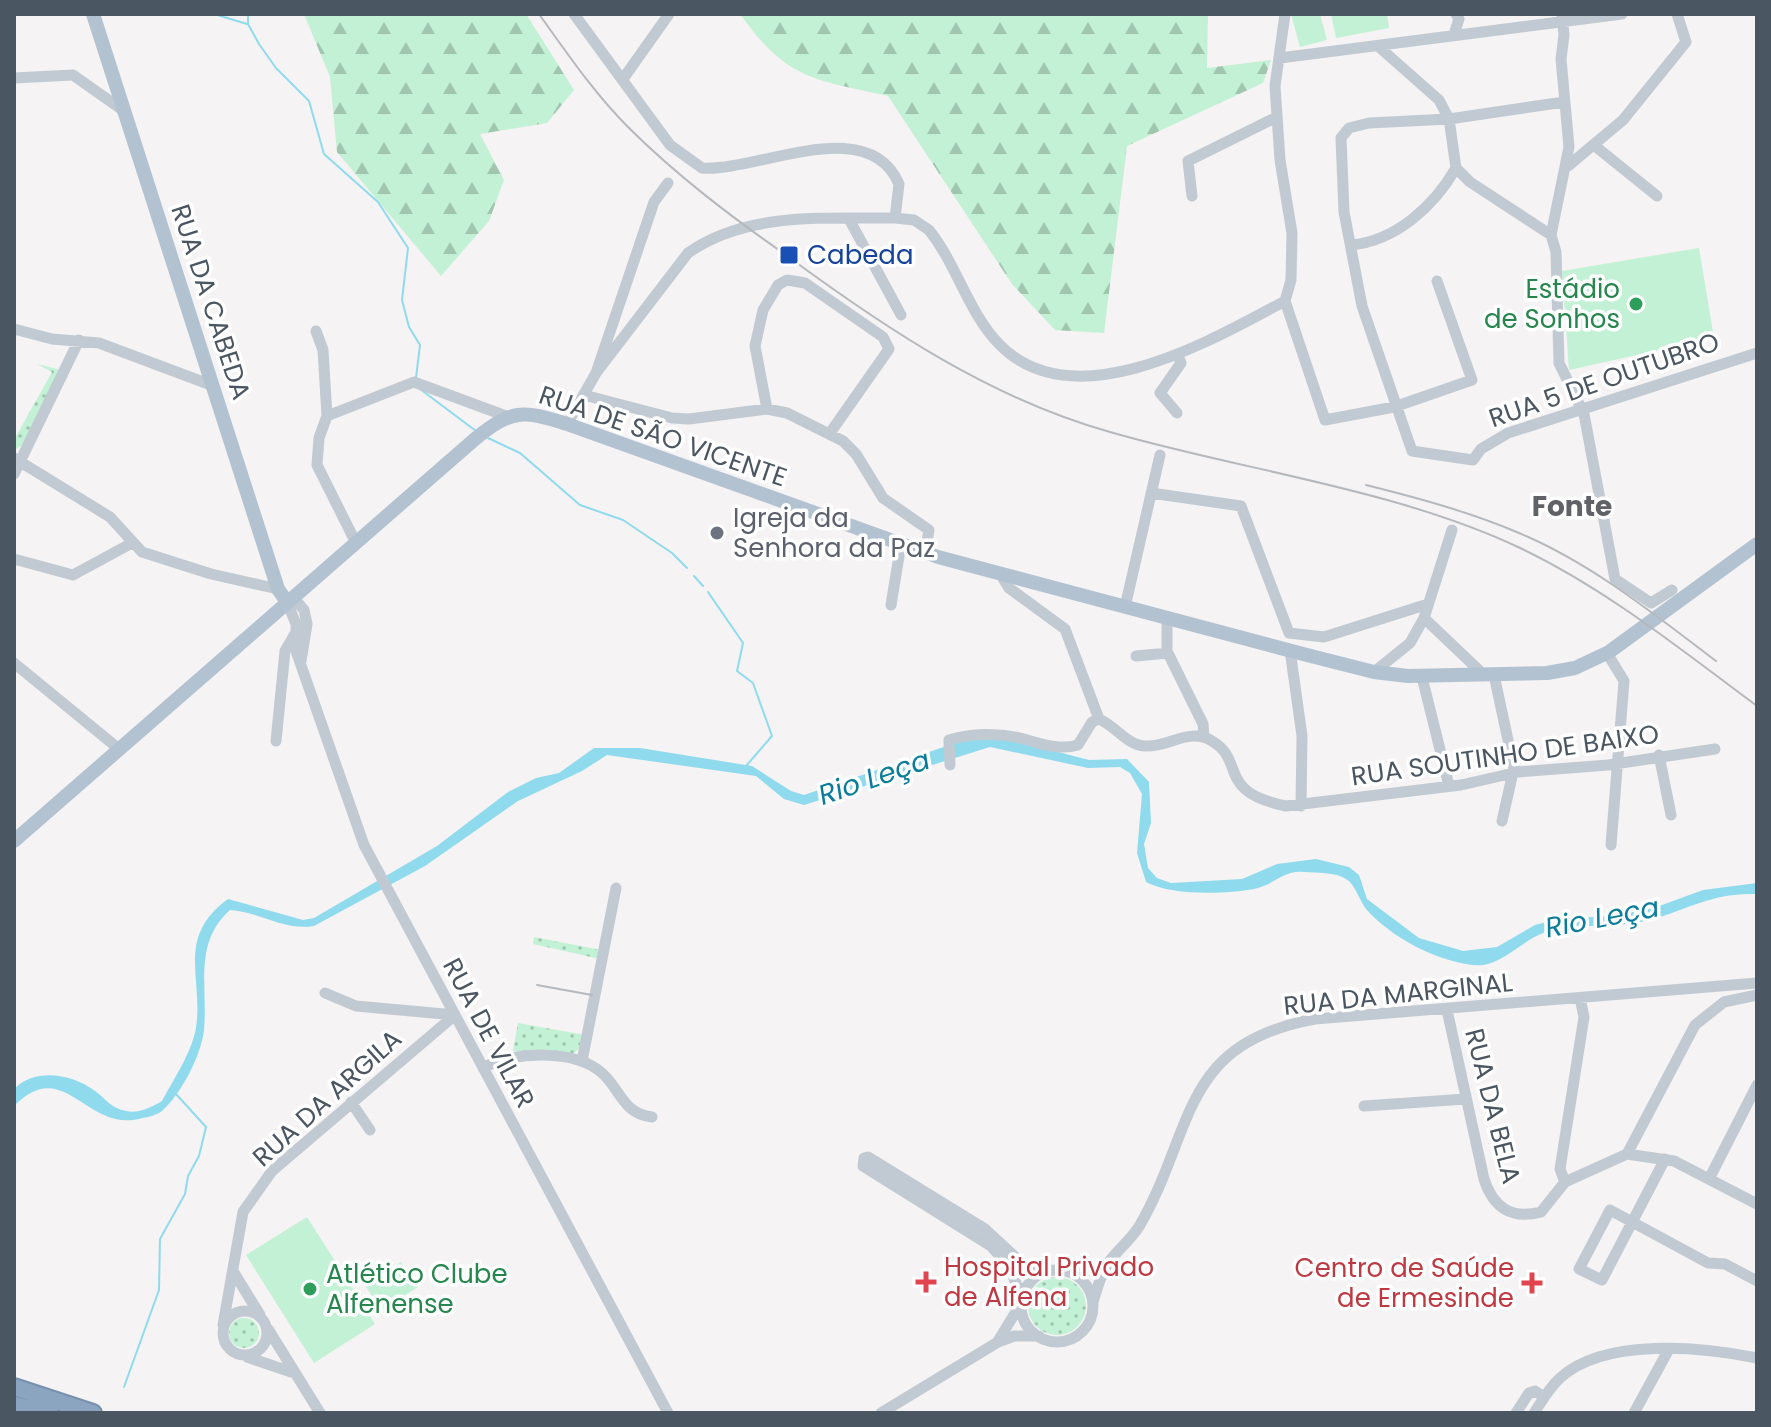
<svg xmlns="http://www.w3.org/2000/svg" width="1771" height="1427" viewBox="0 0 1771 1427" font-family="Poppins,sans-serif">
  <defs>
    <pattern id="grass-dots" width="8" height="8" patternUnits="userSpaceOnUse" patternTransform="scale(2)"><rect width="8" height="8" fill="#c3f1d5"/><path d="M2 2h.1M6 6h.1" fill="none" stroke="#a0c6b0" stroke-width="1.8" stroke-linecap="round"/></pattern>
    <pattern id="forest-firs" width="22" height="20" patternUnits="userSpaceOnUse" patternTransform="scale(2)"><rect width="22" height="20" fill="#c3f1d5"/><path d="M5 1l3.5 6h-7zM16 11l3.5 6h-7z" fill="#a0c6b0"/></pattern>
  </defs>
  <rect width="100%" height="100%" fill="#f5f3f3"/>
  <!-- grass -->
  <path fill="url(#grass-dots)" d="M37 364 61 370 23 445 14 450V440L52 372Z
    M534 937 601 950 600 959 533 944Z
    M518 1023 585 1035 583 1046 571 1055 513 1051Z
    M1028 1306a29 29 0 1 1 58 0a29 29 0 1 1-58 0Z
    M229 1333a15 15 0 1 1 30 0a15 15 0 1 1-30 0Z"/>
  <!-- forest -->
  <path fill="url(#forest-firs)" d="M304 14H526L574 90 547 123 480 134 504 180 489 221 441 276 337 152 330 77Z
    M740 14H1208L1207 68 1271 60 1263 83 1127 146 1104 333 1055 330 1012 284 888 96C813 79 787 80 740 14Z"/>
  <!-- pitch -->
  <path fill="#c3f1d5" d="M1291 14H1320L1327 40 1300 47Z
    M1331 14H1387L1389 28 1336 38Z
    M1699 248 1714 338 1569 370 1562 271Z
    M307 1217 375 1324 314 1363 246 1255Z
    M401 1262 418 1287 381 1310 365 1285Z"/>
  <!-- water -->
  <path fill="#90daee" d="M1005 738 1089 760 1127 759 1149 782 1151 823 1144 844 1148 868 1157 878 1171 883 1242 879 1277 864 1316 859 1349 867 1359 875 1367 899 1419 938 1463 951 1497 947 1535 925 1558 919 1611 916 1654 908 1703 890 1757 883V894C1705 892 1679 916 1634 923 1606 928 1576 923 1549 931 1522 938 1501 969 1472 965 1434 960 1391 937 1366 909 1359 900 1355 884 1346 879 1336 872 1316 873 1304 872 1283 870 1274 885 1254 889 1225 894 1172 896 1146 882L1137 853 1142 794 1130 773 1120 767 1088 768 990 747 804 805 784 799 756 776 607 755 582 771 518 801 425 866 314 926C284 931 260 912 230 910 193 943 208 987 204 1030 201 1056 181 1094 162 1111 155 1116 147 1117 139 1119 85 1131 64 1055 14 1106V1089C35 1067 73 1074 95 1091 105 1098 112 1109 126 1111 138 1114 152 1107 162 1101 173 1080 189 1057 195 1033 206 982 173 939 228 899L303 920 314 918 437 846 508 792 536 778 559 773 594 748H640L752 766 791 791 804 795 961 741Z"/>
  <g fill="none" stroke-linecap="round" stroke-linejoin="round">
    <!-- stream -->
    <path stroke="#90daee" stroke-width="2" d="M214 14 247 24
      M248 14V24L259 44 276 68 309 101 324 154 378 202 408 248 402 300 409 327 420 345 416 378
      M420 389 476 431
      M488 438 520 453 580 505 623 520 672 553 687 568
      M694 576 703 586
      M708 592 743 643 737 671 753 683 772 736 746 766
      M124 1387 159 1290 160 1239 185 1194 188 1176 199 1156 206 1127 176 1094"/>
    <defs>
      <path id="highway" d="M14 1387 93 1413
        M14 1405 50 1413"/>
    </defs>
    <!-- highway casing -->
    <use href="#highway" stroke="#7690ad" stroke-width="20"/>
    <!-- minor -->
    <path stroke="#c1cad2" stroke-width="11" d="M574 14 670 145 702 168C757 172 868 112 899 184L895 218 914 220 929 230C957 265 968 312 999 344 1073 421 1210 341 1285 301
      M1285 14 1275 86 1280 160 1292 233 1291 280 1285 301 1325 420 1394 407 1472 380 1437 281
      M1454 34 1459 19 1456 14
      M1379 47 1439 100 1449 119 1456 168 1470 182 1551 235 1556 252 1559 363 1584 414 1615 579 1651 603 1672 590
      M1280 58 1622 14
      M14 78 73 75 124 111
      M623 79 669 14
      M1564 102 1449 119 1369 123 1349 128 1341 138 1344 212 1362 306 1412 451 1473 460 1481 449 1508 433 1757 353
      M1595 146 1657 196
      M1568 166 1623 120 1686 42 1677 14
      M1192 196 1188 161 1277 117
      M849 219 901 315
      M1551 235 1569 147 1561 59 1564 35 1562 15
      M1351 245C1396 241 1434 206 1456 168
      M14 329 52 339 99 343 211 385
      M316 331 323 350 327 416 319 438 317 465 356 543
      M596 373 688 253C747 211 827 219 895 218
      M584 395 672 418 689 419 767 409 787 413 843 441 856 454 883 498 929 530 925 553
      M767 409 755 346 763 310 778 285 787 280 805 283 883 337 889 349 830 433
      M1177 413 1160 393 1181 363 1178 356
      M327 416 414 382 506 416
      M567 424 596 373 654 202 668 183
      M14 458 110 517 142 552 211 574 278 589
      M14 474 79 340
      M1151 493 1241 506 1289 633
      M14 559 73 575 132 543
      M1001 575 1009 588 1065 629 1099 719
      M891 605 901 544
      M1125 607 1160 455
      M1167 618V651L1203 724 1204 737
      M1424 618 1484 675
      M1289 633 1324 637 1428 604
      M1290 650 1302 736 1301 806
      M1607 653 1624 681 1611 845
      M1136 656 1168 653
      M301 661 307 624 304 610 299 604 287 602 296 624V651L364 845 668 1413
      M14 663 119 749
      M1374 672 1410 643 1424 618 1452 530
      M1494 675 1514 768 1502 821
      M1422 677 1449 786
      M1099 719C1116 726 1127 746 1146 746 1169 747 1190 727 1212 741 1246 761 1216 792 1286 806L1461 785 1518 772 1608 765 1715 749
      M276 741 285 651 296 632
      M1659 755 1671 815
      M950 765 949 740C971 733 998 733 1020 738 1040 743 1058 751 1078 745L1092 722 1099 719
      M325 993 356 1006 455 1015
      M1447 1010 1484 1179C1493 1207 1511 1220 1541 1212L1565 1182 1627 1154 1674 1161 1757 1204
      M582 1061 616 888
      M483 1068C513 1051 575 1049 602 1073 621 1090 623 1114 652 1117
      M351 1102 370 1130
      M1364 1106 1466 1099
      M1627 1154 1695 1025 1724 1002 1757 995
      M1665 1159 1602 1280 1579 1269 1610 1210 1708 1263 1725 1264 1757 1281
      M1709 1179 1757 1085
      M1565 1182 1560 1169 1584 1017 1580 998
      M1021 1306a36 36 0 1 1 72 0a36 36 0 1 1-72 0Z
      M233 1271 260 1315
      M1072 1273 1086 1272 1108 1263
      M1022 1298 1009 1266 991 1246 863 1166 864 1158 868 1157 985 1229 1026 1267 1051 1270
      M1093 1302C1097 1289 1101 1273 1109 1262 1118 1249 1132 1239 1140 1225 1195 1129 1180 1043 1315 1019L1757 983
      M223 1333a22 22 0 1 1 44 0a22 22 0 1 1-44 0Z
      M223 1325 243 1212 272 1171 455 1015
      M268 1329 320 1413
      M998 1341 1020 1305
      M247 1357 291 1372
      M881 1413 998 1342 1014 1336H1039
      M1516 1413 1529 1393 1535 1391 1544 1397
      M1534 1413C1542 1401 1549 1388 1560 1378 1605 1337 1702 1347 1757 1358
      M1634 1413 1669 1349"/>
    <!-- major -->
    <path stroke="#b3c2d1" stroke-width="14" d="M93 14 278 589 287 602
      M14 841 475 439C512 409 522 410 567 424L938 557 1303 654 1374 672 1408 676 1547 673 1575 668 1609 652 1757 544"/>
    <!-- highway -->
    <use href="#highway" stroke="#8ba5c1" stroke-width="16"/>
    <!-- rail -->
    <path stroke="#b5b8bd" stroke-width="2" d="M539 14C567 53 594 93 628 127 677 176 733 218 790 258 888 330 992 399 1110 432 1241 470 1395 489 1518 547 1605 588 1680 649 1757 706
      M1366 485C1418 498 1470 512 1519 533 1591 563 1654 614 1716 661
      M537 985 592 995"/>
  </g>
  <!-- markers -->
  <rect fill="#1a4fb4" stroke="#fff" stroke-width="3" x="779" y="245" width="20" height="20" rx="4"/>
  <g fill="#2e9e5b" stroke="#fff" stroke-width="3">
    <circle cx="1636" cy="304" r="8"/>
    <circle cx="310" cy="1289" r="8"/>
  </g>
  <circle fill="#6b7280" stroke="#fff" stroke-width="3" cx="717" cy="533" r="8"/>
  <g fill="#e0444e" stroke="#fff" stroke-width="3">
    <path d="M922 1270h8v8h8v8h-8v8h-8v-8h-8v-8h8z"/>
    <path d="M1528 1271h8v8h8v8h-8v8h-8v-8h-8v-8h8z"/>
  </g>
  <g text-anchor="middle" stroke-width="7" stroke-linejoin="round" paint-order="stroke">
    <!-- transit labels -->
    <g font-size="26" fill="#164399" stroke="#fff" text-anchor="start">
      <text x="807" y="264">Cabeda</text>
    </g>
    <!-- leisure labels -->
    <g font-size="26" fill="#27864d" stroke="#fff" text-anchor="end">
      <text x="1620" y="298">Estádio<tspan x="1620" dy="30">de Sonhos</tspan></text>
      <text x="326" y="1283" text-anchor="start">Atlético Clube<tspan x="326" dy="30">Alfenense</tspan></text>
    </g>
    <!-- street labels -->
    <g font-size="26" fill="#4a5661" stroke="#fff">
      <text transform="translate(211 302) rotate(72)" y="9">RUA DA CABEDA</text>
      <text transform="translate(1604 380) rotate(-19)" y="9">RUA 5 DE OUTUBRO</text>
      <text transform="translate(663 436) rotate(19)" y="9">RUA DE SÃO VICENTE</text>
      <text transform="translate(1505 755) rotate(-8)" y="9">RUA SOUTINHO DE BAIXO</text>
      <text transform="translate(1398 994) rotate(-6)" y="9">RUA DA MARGINAL</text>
      <text transform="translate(489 1033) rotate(62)" y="9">RUA DE VILAR</text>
      <text transform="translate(327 1098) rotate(-42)" y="9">RUA DA ARGILA</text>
      <text transform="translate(1493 1106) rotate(76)" y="9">RUA DA BELA</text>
    </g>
    <!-- worship labels -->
    <g font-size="26" fill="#5b616d" stroke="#fff" text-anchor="start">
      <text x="733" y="527">Igreja da<tspan x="733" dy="30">Senhora da Paz</tspan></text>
    </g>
    <!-- health labels -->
    <g font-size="26" fill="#be3a42" stroke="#fff" text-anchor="start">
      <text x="944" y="1276">Hospital Privado<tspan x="944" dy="30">de Alfena</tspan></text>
      <text x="1514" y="1277" text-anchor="end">Centro de Saúde<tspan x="1514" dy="30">de Ermesinde</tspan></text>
    </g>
    <!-- neighbourhood labels -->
    <g font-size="28" font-weight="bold" fill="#5f6368" stroke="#fff">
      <text x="1572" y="516">Fonte</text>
    </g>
    <!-- water labels -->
    <g font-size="28" font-style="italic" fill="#0c7c9b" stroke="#fff">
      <text transform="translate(874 777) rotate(-19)" y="10">Rio Leça</text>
      <text transform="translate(1602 917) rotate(-11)" y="10">Rio Leça</text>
    </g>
  </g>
  <!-- border -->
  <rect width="1771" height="1427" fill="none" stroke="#4a5661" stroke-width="32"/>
</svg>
